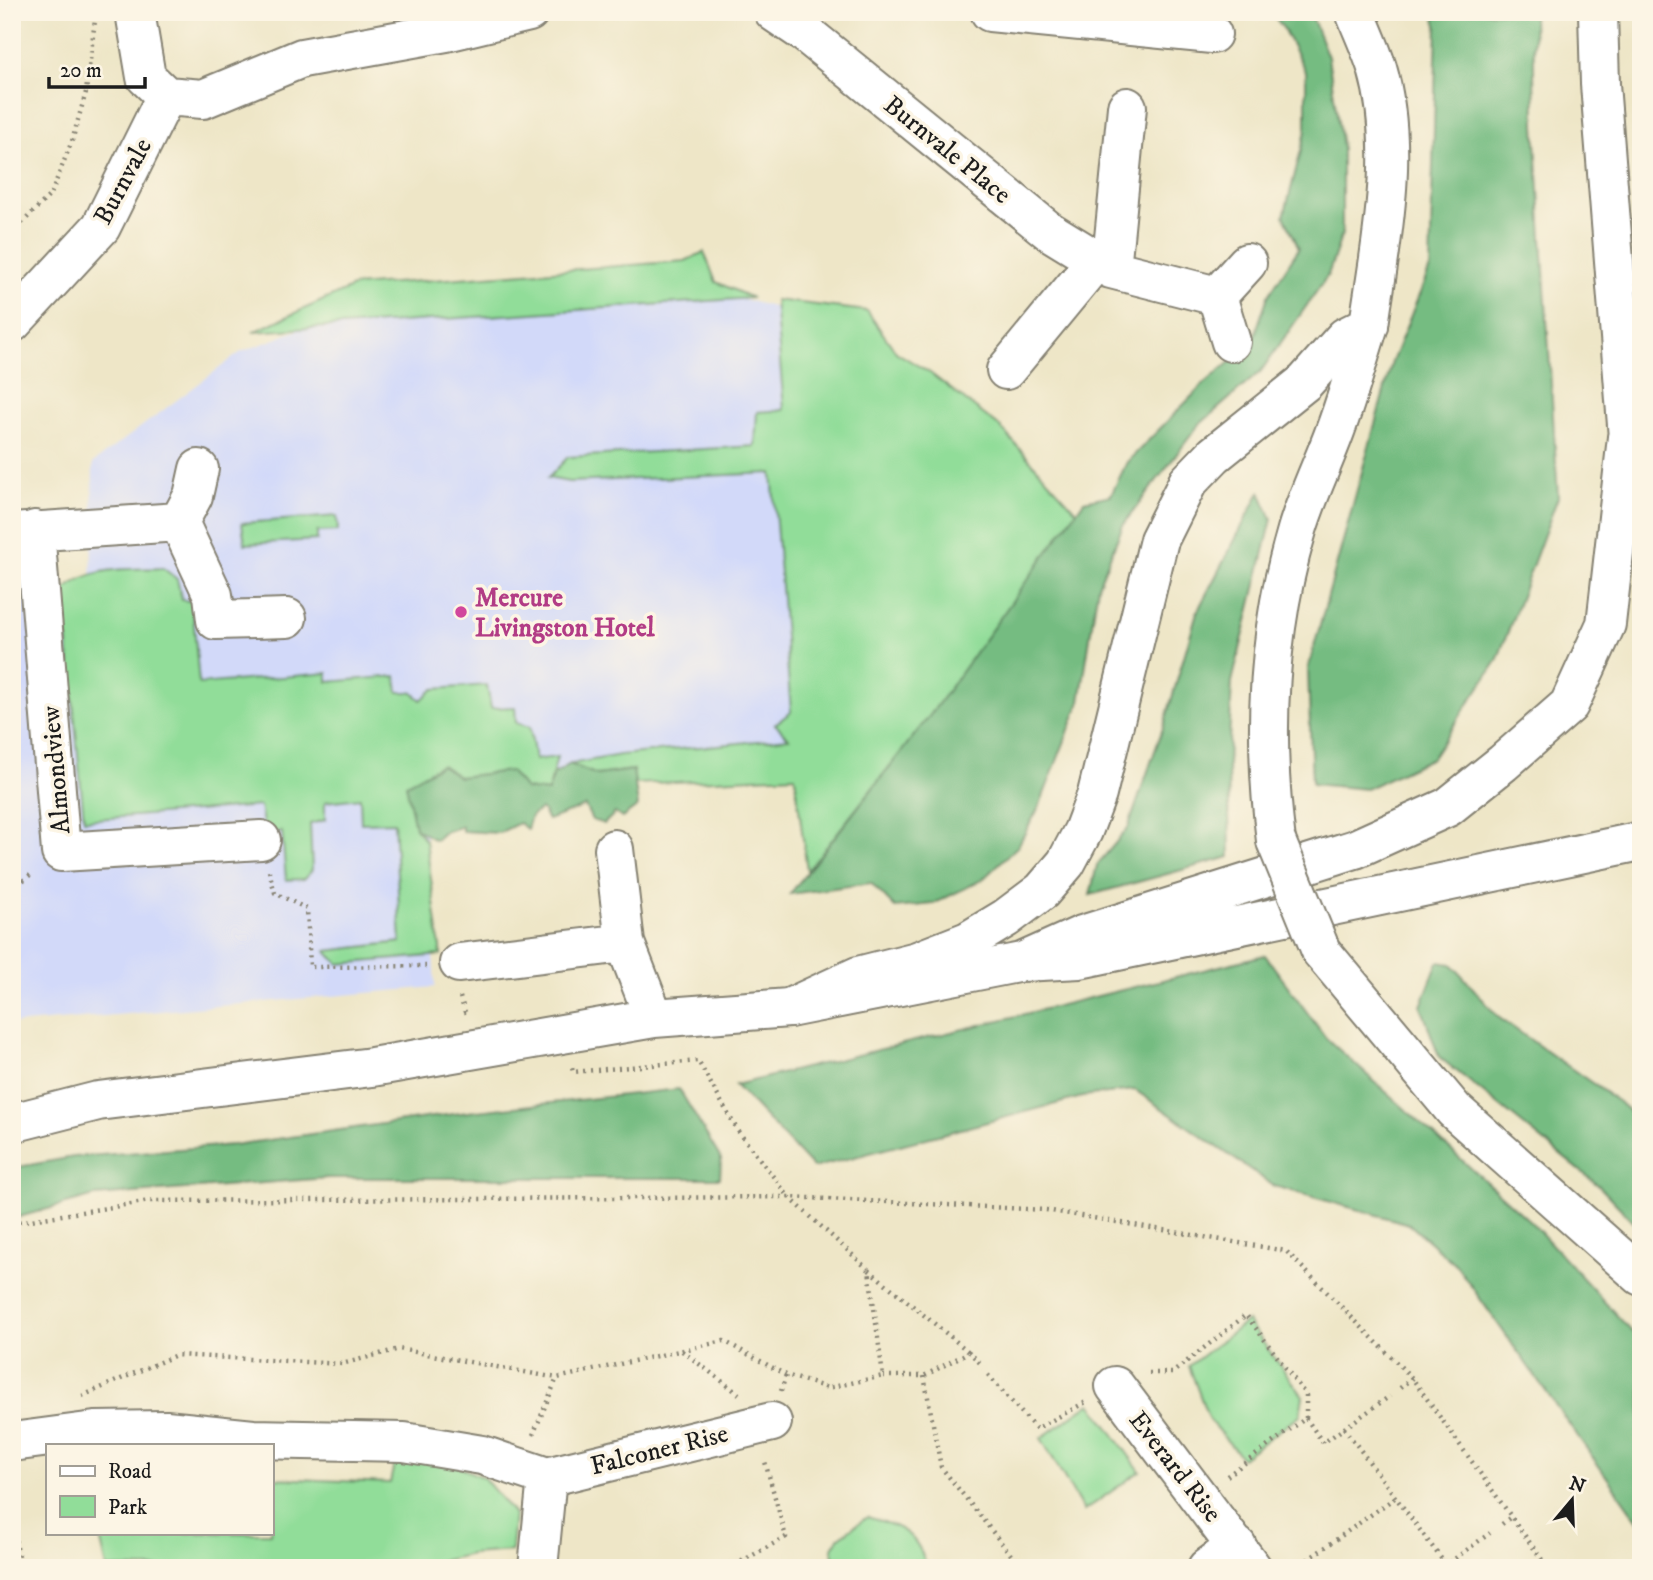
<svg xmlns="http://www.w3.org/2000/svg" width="1653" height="1580" viewBox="0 0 1653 1580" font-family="'IM FELL DW Pica',serif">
  <rect width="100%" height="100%" fill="#fcf5e5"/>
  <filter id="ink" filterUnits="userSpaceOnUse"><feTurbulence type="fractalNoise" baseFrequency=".0143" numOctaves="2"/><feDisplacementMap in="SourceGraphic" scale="14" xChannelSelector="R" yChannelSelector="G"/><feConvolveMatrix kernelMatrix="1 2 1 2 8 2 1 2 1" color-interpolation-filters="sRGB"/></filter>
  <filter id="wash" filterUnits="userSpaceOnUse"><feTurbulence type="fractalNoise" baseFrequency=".00686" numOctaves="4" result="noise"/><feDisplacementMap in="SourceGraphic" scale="28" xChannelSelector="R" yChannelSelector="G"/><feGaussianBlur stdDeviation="1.57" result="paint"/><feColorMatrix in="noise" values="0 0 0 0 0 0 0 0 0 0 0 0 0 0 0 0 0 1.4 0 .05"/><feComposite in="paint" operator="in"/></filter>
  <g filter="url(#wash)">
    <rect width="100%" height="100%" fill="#eee6c7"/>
    <!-- built -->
    <path fill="#d2d9f9" d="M693 287 801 314 845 738 776 758 493 812 422 777 435 987 12 1024V602L91 597 93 463 241 352 372 302Z"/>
    <!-- green -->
    <path fill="#91dd99" stroke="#567c5a" stroke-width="2" d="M704 252 716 282 752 298 253 332 355 286 685 261Z
      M775 300 867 311 896 352 930 373 1000 427 1077 512 931 714 807 871 795 776 635 784 633 770 597 775 570 764 620 755 789 738 775 724 791 712 772 473 569 482 548 478 568 457 755 446 757 412 784 410Z
      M337 516 338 531 317 532V540L245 544 242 523Z
      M163 568 177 579 182 600 192 601 199 684 328 673V682L396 676 398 692H412L421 700 434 689 487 685 491 708 515 707 516 723 530 727 535 760 557 757 548 792 525 789 509 771 459 777 441 766 415 828 426 841 441 955 339 964 326 951 401 942 394 822 361 823 360 798 325 802V820L310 824 312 870 304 879 286 880 282 832 265 835 260 806 84 820 65 612H48C74 564 117 570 163 568Z
      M1247 1321 1303 1396 1300 1415 1242 1458 1209 1420 1189 1366Z
      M1091 1403 1140 1471 1084 1511 1041 1438Z
      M395 1459 451 1463 484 1478 514 1514 511 1551 471 1554 428 1564V1568H107L99 1533H271V1478L390 1483Z
      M867 1517C899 1526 918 1532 927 1568L834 1566 832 1548 838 1538Z"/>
    <!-- forest -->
    <path fill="#74bc81" stroke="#486c4e" stroke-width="2" d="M1271 12H1310L1328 57 1342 147V234L1328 275 1261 371 1198 426 1123 525 1098 586 1080 702 1039 807 1018 846 982 880 933 904 895 908 871 883 790 894 931 714 1084 501 1111 495 1127 462 1203 385 1252 343 1268 296 1299 248 1284 216 1306 131V72L1283 28Z
      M1433 12H1533L1535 125 1558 497 1497 661 1432 758 1366 789 1312 784 1308 669 1392 362 1430 268 1437 25Z
      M1260 492 1272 519 1232 682 1228 764 1230 857 1090 895 1097 865 1128 828 1165 722 1197 612Z
      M570 764 597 775 633 770 638 806 622 818 615 813 604 824 592 820 585 806 548 820 541 809 531 816 527 829 519 823 499 833 462 831V826L444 832 435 840 415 828 406 784 441 765 459 777 510 771 525 789 548 792 554 774Z
      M1265 955 1326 1038 1532 1223 1635 1335 1641 1346V1525L1456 1265 1409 1224 1274 1186 1135 1090 1090 1095 813 1168 735 1085Z
      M1438 962 1452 964 1498 1017 1619 1102 1641 1123V1230L1598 1185 1439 1057 1421 1006Z
      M679 1089 721 1159 720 1178H328L95 1196 12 1219V1168L74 1157 233 1145 468 1112Z"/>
  </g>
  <g filter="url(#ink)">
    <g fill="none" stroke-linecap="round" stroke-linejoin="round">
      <defs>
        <path id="minor" d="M135 12 146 77 166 96 203 99 302 58 446 32 529 12
          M774 12 805 33 1049 231 1111 269 1217 296 1247 263
          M990 12 1212 34
          M1111 269 1127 107
          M1217 296 1231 342
          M12 323 101 227 166 96
          M1006 370 1095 262
          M179 522 213 595 216 620 287 618
          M35 530 61 852 261 840
          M12 533 179 522 193 496 199 469
          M614 849 625 943 654 1018
          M459 963 625 943
          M12 1123 98 1101 372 1067 654 1018 789 1008 858 976 917 961 968 941 1006 918 1042 891 1066 863 1083 831 1097 794 1159 540 1188 482 1214 455 1305 382 1345 337 1369 325C1381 242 1401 150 1377 68 1371 49 1362 30 1355 12
          M1115 1386 1252 1568
          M12 1442 95 1431 166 1430 253 1439 404 1442 482 1455 547 1477 538 1568
          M547 1477 772 1422
          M1207 1568 1237 1546"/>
        <path id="major" d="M1598 12 1600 84 1630 463
          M1276 841C1263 737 1267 631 1297 530 1307 496 1323 464 1335 431 1348 396 1358 360 1369 325
          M1321 951 1454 1110 1641 1276
          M1022 962 1082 935 1355 849 1448 807 1503 763 1569 705 1606 624 1627 437
          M789 1008 1022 962 1080 959 1641 841"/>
      </defs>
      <!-- minor casing -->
      <use href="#minor" stroke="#858172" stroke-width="42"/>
      <!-- major casing -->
      <use href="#major" stroke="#858172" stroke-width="42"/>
      <!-- path -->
      <path stroke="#858172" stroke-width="4.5" stroke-dasharray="2 5" stroke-linecap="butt" d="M12 233 51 194 72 141 86 92 96 12
        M269 871 275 893 307 909 310 967 426 966
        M12 889 34 872
        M460 997 465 1012H468
        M12 1223 150 1201 789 1197 1046 1210 1286 1251 1412 1378 1548 1568
        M869 1270 969 1352
        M682 1351 739 1394
        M1149 1373H1172L1246 1315 1306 1395V1418
        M988 1375 1036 1429 1086 1402
        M883 1376H924L969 1352 981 1364
        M924 1376 941 1467 1019 1565 1017 1568
        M1400 1388 1412 1378
        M781 1391 786 1375
        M82 1396 176 1355 342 1364 399 1349 557 1378 724 1341 786 1375 828 1388 883 1376 869 1270 789 1197 738 1131 698 1061 573 1072 572 1068
        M1344 1428 1446 1565 1490 1533
        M533 1435 557 1378
        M1227 1476 1306 1418 1323 1443 1390 1396
        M1502 1524 1512 1516
        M12 1527 22 1568
        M729 1568 786 1537 764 1458
        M1296 1568 1396 1497"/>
      <!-- minor -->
      <use href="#minor" stroke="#fff" stroke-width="38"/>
      <!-- major -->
      <use href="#major" stroke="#fff" stroke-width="38"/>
      <defs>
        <path id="major-bridge" d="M1276 841 1321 951"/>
      </defs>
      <!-- major-bridge casing -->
      <use href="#major-bridge" stroke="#858172" stroke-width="42" stroke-linecap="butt"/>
      <!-- major-bridge -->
      <use href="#major-bridge" stroke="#fff" stroke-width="38"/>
    </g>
  </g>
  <!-- markers -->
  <circle fill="#d1479c" stroke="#fcf5e5" stroke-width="2.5" cx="461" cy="612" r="7"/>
  <g text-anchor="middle" stroke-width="7" stroke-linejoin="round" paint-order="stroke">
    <!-- street labels -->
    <g font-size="26" fill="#1c1c1c" stroke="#fcf5e5">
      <text transform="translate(948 149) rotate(39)" y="9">Burnvale Place</text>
      <text transform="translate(122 181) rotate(-62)" y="9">Burnvale</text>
      <text transform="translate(55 770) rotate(-95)" y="9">Almondview</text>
      <text transform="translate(659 1449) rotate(-14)" y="9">Falconer Rise</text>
      <text transform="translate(1176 1466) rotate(52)" y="9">Everard Rise</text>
    </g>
    <!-- hotel labels -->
    <g font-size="26" font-weight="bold" fill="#b23c85" stroke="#fcf5e5" text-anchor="start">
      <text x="475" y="606">Mercure<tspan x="475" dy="30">Livingston Hotel</tspan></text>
    </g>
  </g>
  <!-- margin -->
  <rect width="1653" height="1580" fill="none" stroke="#fcf5e5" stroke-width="42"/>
  <!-- legend -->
  <rect x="46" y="1444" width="228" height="91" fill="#fcf5e5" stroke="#a29e95" stroke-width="2"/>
  <rect x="60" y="1466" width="35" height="10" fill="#ffffff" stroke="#a29e95" stroke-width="2"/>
  <text x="108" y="1478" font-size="21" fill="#1c1c1c">Road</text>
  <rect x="60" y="1496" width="35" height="21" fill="#91dd99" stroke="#a29e95" stroke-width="2"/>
  <text x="108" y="1514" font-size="21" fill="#1c1c1c">Park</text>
  <!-- north arrow -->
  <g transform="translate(1572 1500) rotate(19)" stroke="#fcf5e5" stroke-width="5" paint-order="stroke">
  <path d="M0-5L12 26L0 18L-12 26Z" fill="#1c1c1c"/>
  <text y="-10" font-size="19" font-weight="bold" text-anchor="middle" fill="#1c1c1c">N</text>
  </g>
  <!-- scale -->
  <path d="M49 77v10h96v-10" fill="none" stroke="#1c1c1c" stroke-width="3.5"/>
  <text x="60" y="77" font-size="21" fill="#1c1c1c" stroke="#fcf5e5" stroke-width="5" paint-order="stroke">20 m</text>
</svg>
